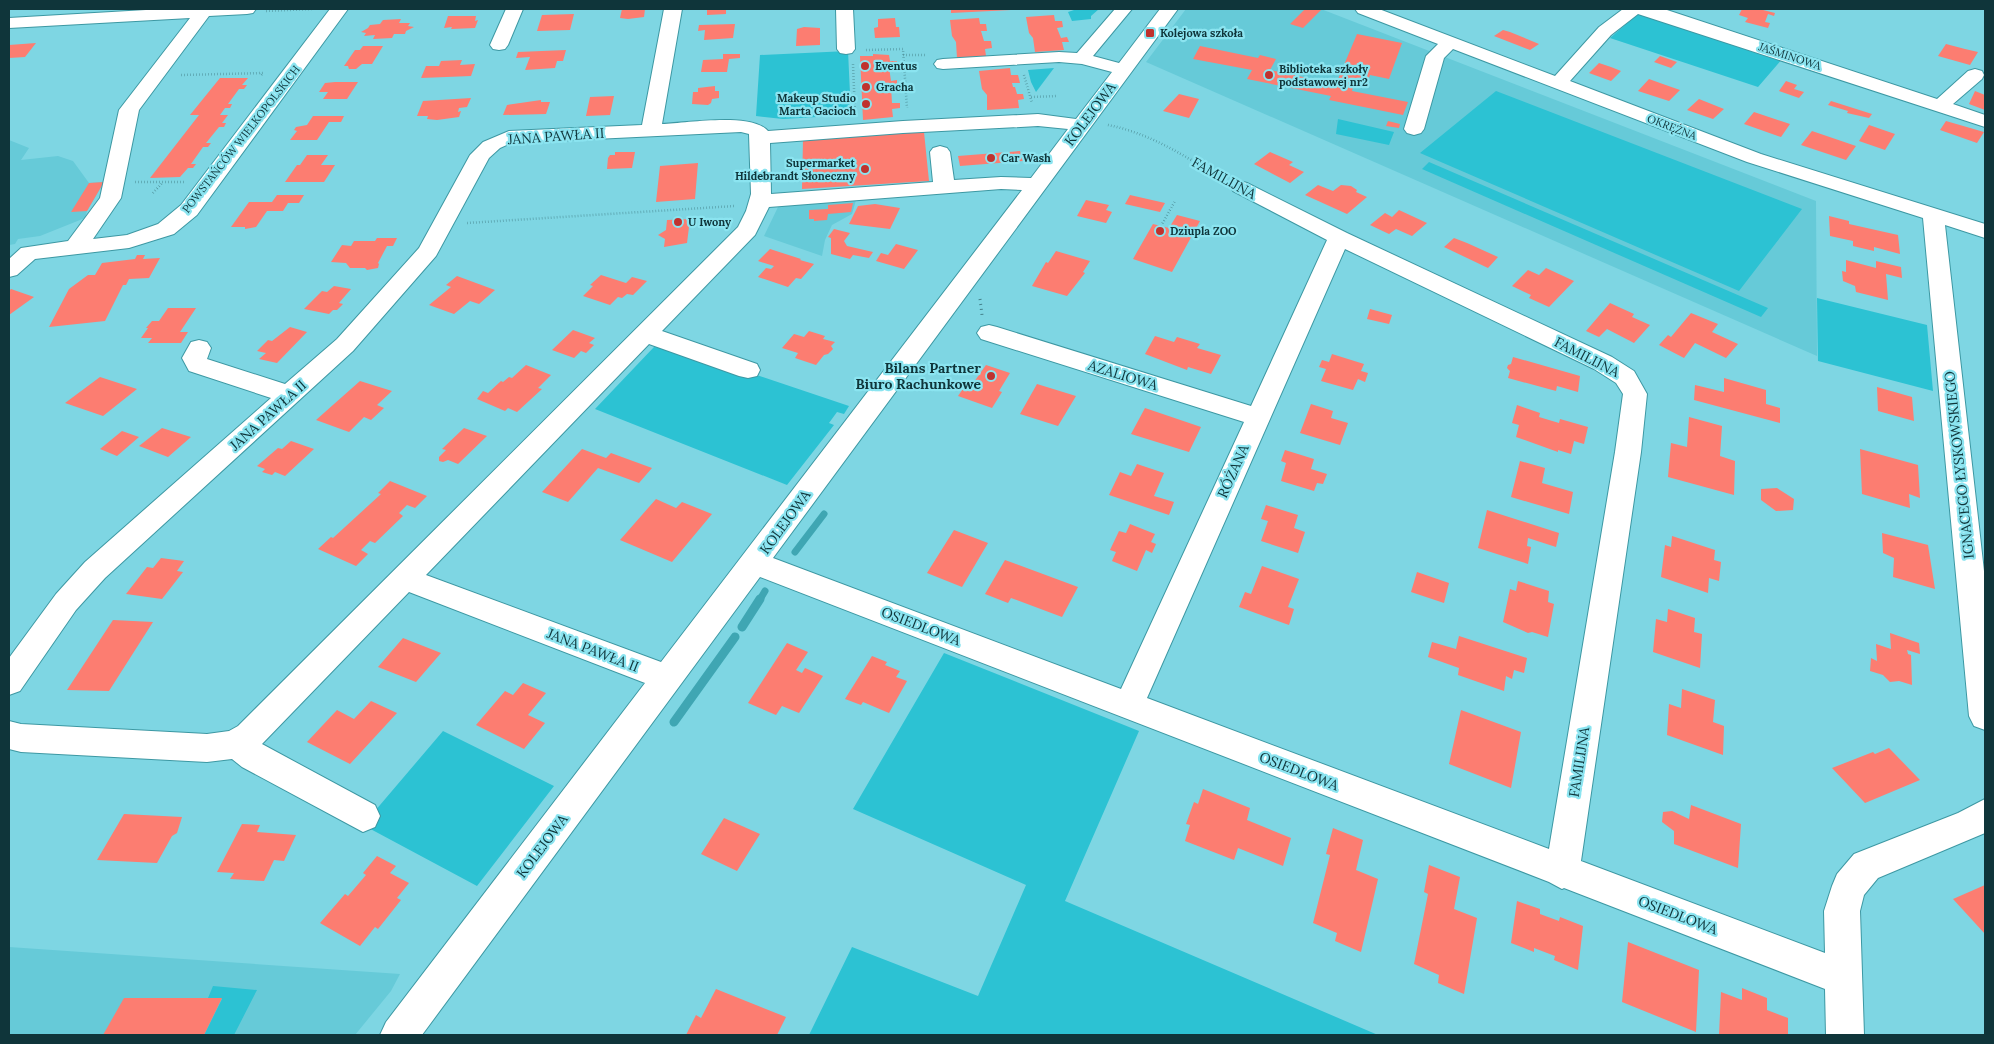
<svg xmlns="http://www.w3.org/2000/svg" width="1994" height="1044" viewBox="0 0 1994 1044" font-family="Lora,serif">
  <rect width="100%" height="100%" fill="#7ed6e3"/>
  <!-- built -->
  <path fill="#66cad8" d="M1186 9H1321L1816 201 1817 356 1146 62Z
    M9 140 29 148 21 160 58 156 73 161 89 183 104 182 87 211 85 218 40 236 18 239 15 244 9 245Z
    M856 200 852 214 832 225 825 240 822 256 764 236 779 205Z
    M9 947 400 974 391 991 355 1035H9Z"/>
  <!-- green -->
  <path fill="#2cc2d3" d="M1077 9H1099L1091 16V19L1072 21 1068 12Z
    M1639 13 1783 58 1758 87 1610 38Z
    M848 51 851 115 783 119 756 116 760 55Z
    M1054 68 1036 92 1031 82 1028 70Z
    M1496 91 1802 209 1739 291 1420 153Z
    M1338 119 1394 132 1389 145 1336 134Z
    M1429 162 1768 308 1761 317 1422 169Z
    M1817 298 1927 325 1933 391 1818 361Z
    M654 347 665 348 732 371 744 378 748 372 849 406 844 414 837 412 829 423 834 425 787 485 595 409Z
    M944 653 1139 731 1065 901 1378 1035H809L852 947 978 996 1026 885 853 809Z
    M443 731 554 786 477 886 363 825Z
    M213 986 257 990 234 1035H204L222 999 208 998Z"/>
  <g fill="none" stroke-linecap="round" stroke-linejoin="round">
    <!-- stream-far1 -->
    <path stroke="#3fa6b3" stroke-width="7" d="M795 552 824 514
      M759 601 765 591"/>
    <!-- stream -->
    <path stroke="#3fa6b3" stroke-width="9" d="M742 627 760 599
      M674 722 735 637"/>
  </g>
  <!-- building -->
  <path fill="#fc7d71" d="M622 9H645L644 17 628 19 620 18Z
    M707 9H726V14L707 15Z
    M951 9H1011V10L951 13Z
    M1305 9H1322L1303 28 1290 24Z
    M1742 9H1759L1775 13 1774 16 1768 14 1765 22 1770 23 1768 28 1745 22 1748 18 1739 15Z
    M574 14 570 30 537 31 542 15Z
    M1054 15 1055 21H1062L1063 27 1057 28 1061 38 1067 37 1069 42H1062L1064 50 1035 52 1033 38 1029 33 1026 17Z
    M448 16H476L475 21 478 20 475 28 451 29 452 27 444 28Z
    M895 18 896 27H899L900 37 875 38 874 28 878 27V19Z
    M979 18 980 24H986L987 31H981L984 41H991L992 48 985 49 986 56 957 58 956 42 952 36 950 20Z
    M401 19 399 23H410L408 26 414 27 406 31 405 34H394L392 38 373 39 375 35 364 36 366 33 361 32 368 28 370 25 380 24 383 20Z
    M735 24 733 38 704 40 705 30 698 31 699 25Z
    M804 27 820 28V45L796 46 797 29Z
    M1503 30 1510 32 1539 44 1530 50 1494 36Z
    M1357 34 1402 43 1389 79 1370 75 1366 87 1354 84 1352 91 1408 102 1403 115 1329 100 1331 96 1247 79 1252 70 1193 59 1200 46 1258 58 1260 55 1276 59 1270 70 1336 84Z
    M36 43 25 57 9 58V45Z
    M1946 44 1965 49 1978 52 1970 65 1938 56Z
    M363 46H383L372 64H362L356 69H349L348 66H344L355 50H360Z
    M566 50 563 61H557L555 68 525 70 530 57 516 58 518 52Z
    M723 54H740V58L729 59 727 72H701L703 60 723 59Z
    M873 54 889 55 890 61H897V66L889 67 891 81 897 80V85L891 86 892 103H900V108L892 109 893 117 863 120 860 56H873Z
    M1660 56 1677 62 1671 68 1654 62Z
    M462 60 460 65 475 64 471 76 421 78 426 66H439L441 61Z
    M1599 63 1611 67 1621 71 1611 81 1589 73Z
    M1010 68 1011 75H1018L1020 83H1012L1013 87H1015L1017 94H1023L1024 99 1018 100 1019 108 987 110V95L982 89 979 71Z
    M220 78H248L242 85H247L244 89H239L228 104H232L230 108H225L220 115H228L222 123H226L224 127H219L206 143H211L208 147H203L191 164H196L193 168H188L180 177 150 178 199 115H190Z
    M1649 79 1660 83 1680 90 1669 101 1638 91Z
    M1786 81 1797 85 1794 89 1804 92 1799 98 1779 91Z
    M335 82H358L347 99H323L328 92H319L325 83Z
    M715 86V91H719V98L712 99 711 103 708 105 692 104 693 92H698V88Z
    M1975 91 1985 95V110L1969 104Z
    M1179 94 1199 99 1189 118 1163 111Z
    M614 96 610 115 586 116 590 97Z
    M471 98 467 107 459 108 458 112 461 111 459 117 437 120 427 119 428 116H417L423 101Z
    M1699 99 1724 109 1713 119 1687 110Z
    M541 100V102H550L546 114 503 115 507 105Z
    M1831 101 1872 114 1869 118 1847 113 1848 111 1828 105Z
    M1754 112 1790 124 1781 137 1744 124Z
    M313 116H344L341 122H329L317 140H290L297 131 294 130 296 127 307 125Z
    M1388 121 1400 124 1399 128 1386 126Z
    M1946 121 1984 132 1977 143 1940 130Z
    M1869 125 1895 134 1885 150 1859 141Z
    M1812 131 1856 146 1846 160 1801 145Z
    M924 132 929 181 802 189 803 139Z
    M1020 151 1023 161 960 166 958 156Z
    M615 152H635L632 168 607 169 608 158 610 155H615Z
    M1270 152 1293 162 1289 165 1304 172 1290 183 1254 164Z
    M307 155H328L321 165H335L324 182H285L297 165H300Z
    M698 163 695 199 656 202 660 166Z
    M104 182 87 211 71 212 89 183Z
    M1318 185 1333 191 1341 185 1351 186 1357 190 1356 192 1367 197 1347 214 1305 195Z
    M277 195H304L299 203H288L283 211H267L256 227 245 229V227H231L249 202H272Z
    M1130 195 1165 203 1160 212 1125 204Z
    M1086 200 1109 205 1106 210 1112 212 1106 223 1077 216Z
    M853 203 851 212 828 214 827 220 814 221V219H809V210L828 209V205Z
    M875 204 900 208 890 229 849 224 858 206Z
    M1399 210 1427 223 1412 236 1396 229 1389 234 1370 225 1385 213 1392 217Z
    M1177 215 1200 221 1172 272 1133 259 1153 224 1169 228Z
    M1829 216 1849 221V224L1898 235 1900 254 1874 247V251L1853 246V241L1830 236Z
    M690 219 687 243 664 247 665 239 658 235 666 230 667 220Z
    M834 229 850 233 844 241 847 246 873 252 869 258 853 255 850 259 831 254V238L828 237Z
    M377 238H397L393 246H387L378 263 379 264 378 268 367 270 365 268H350L346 263 331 262 342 245 351 246 354 241H375Z
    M1454 238 1467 243 1498 257 1488 268 1444 247Z
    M896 244 918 250 904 269 876 261 881 253 888 255Z
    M770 249 801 259 800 260 814 264 801 279 796 278 788 287 758 277 766 268 771 269 774 266 758 261Z
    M1056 251 1090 261 1083 272 1085 273 1067 296 1032 286 1046 262 1048 263Z
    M137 255H145L143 259 160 258 149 278 129 279 126 285H123L105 321 49 327 69 289 88 275H95L102 263 135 259Z
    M1846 260 1876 268V261L1901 267 1902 278 1886 274 1888 300 1856 292 1855 286 1843 281 1842 271 1846 272Z
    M1546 268 1574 281 1549 307 1529 298 1531 295 1512 286 1528 270 1539 275Z
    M601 275 626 283 632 277 647 281 633 295 627 294 622 298 618 297 610 305 583 296 593 286 590 285Z
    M457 276 495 290 479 304 470 301 454 314 429 305 451 287 446 285Z
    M334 286 351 289 339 303 343 304 337 310H333L329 314 304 309 322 291 327 292Z
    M11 289 34 297 9 315V291Z
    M1610 303 1634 314 1632 317 1650 325 1634 343 1607 329 1599 337 1586 331Z
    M168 308H196L180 332H188L181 343H148L152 338H141L148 328H146L152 321H159Z
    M1370 309 1392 315 1389 324 1367 319Z
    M1691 313 1718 324 1712 332 1738 344 1726 358 1695 343 1684 358 1659 345 1668 335 1671 337Z
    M290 327 307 332 277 363 259 359 266 353 257 351 268 340 272 341Z
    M573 330 595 338 589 343 594 345 586 353 581 351 574 358 552 350Z
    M809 331 825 336 823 339 835 342 831 346 833 349 828 354 824 355 816 365 795 358 798 353 782 348 794 334 804 337Z
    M1155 336 1174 342 1177 337 1200 344 1197 348 1221 355 1211 374 1188 367 1187 370 1145 354Z
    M1332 354 1364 364 1361 371 1368 373 1365 382 1358 379 1353 390 1321 381 1326 369 1319 367 1322 360 1329 362Z
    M1513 357 1580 376 1578 392 1557 386 1556 391 1508 378 1510 371 1507 368 1508 365 1511 364Z
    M526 365 551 375 538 388 542 389 517 412 508 408 505 411 477 399 483 391 488 393 501 381 503 382 509 377 512 378Z
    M986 365 1010 373 999 391 1002 392 992 408 958 396 969 380 974 382Z
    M100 377 137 389 103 416 65 403Z
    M1724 378 1766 390V404L1780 408V423L1694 400 1695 385 1724 392Z
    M360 381 392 391 377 405 384 408 371 420 364 417 349 432 316 420Z
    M1037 384 1076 396 1058 426 1020 414Z
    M1877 387 1912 397 1914 421 1878 411Z
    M1311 404 1333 411 1331 418 1348 423 1340 445 1300 433Z
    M1517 405 1540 413 1539 417 1559 423 1560 419 1588 427 1584 444 1574 441 1571 454 1558 450V452L1516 437 1519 425 1512 423Z
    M1145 408 1201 427 1189 452 1131 434Z
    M1689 417 1722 426 1720 456 1735 461 1734 495 1668 477 1671 443 1687 447Z
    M162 428 191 437 168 457 139 446Z
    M464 428 487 436 458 464 448 460 443 462 439 461V457L446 450 442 449Z
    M122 431 139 437 117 456 100 449Z
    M291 441 314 449 285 476 275 472 272 475 262 472 265 469 257 466 278 448 282 449Z
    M582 449 606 458 611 453 652 468 639 483 598 468 568 502 542 492Z
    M1860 449 1918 465 1920 498 1909 494 1910 508 1862 494Z
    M1285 450 1314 459 1311 469 1327 474 1323 484 1317 483 1314 491 1281 481 1286 463 1281 461Z
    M1520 461 1545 468 1542 483 1573 492 1569 514 1511 497Z
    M1137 464 1164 473 1154 496 1174 502 1169 515 1109 495 1120 472 1131 476Z
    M390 481 427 496 415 508 407 505 399 513 403 516 375 543 370 541 361 550 368 554 356 566 318 549 331 537 333 538 381 494 378 493Z
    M1777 488 1794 499 1793 510 1776 511 1761 500V489Z
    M656 499 676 508 682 502 712 514 672 562 620 540Z
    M1266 505 1298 515 1294 528 1305 532 1298 553 1261 541 1268 521 1261 519Z
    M1487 510 1559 533 1556 547 1528 538 1527 546 1531 547 1528 564 1478 548Z
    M1130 524 1155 534 1151 542 1156 544 1152 553 1146 550 1137 571 1112 561 1116 552 1110 550 1119 531 1126 533Z
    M954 530 988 543 962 587 927 573Z
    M1882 533 1928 545 1935 589 1893 577 1894 558 1883 553Z
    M1672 536 1715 550 1714 560 1721 562 1719 581 1709 578 1708 593 1661 577 1665 545 1671 547Z
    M161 558 184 561 177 571 183 572 162 599 126 594 147 567 153 568Z
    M1005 560 1078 587 1062 617 1011 598 1008 603 985 594Z
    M1262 566 1299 579 1288 607 1294 609 1289 625 1239 607 1245 592 1251 594Z
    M1417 572 1449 583 1444 603 1411 592Z
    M1518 581 1549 591 1548 602 1554 604 1548 637 1532 632 1528 633 1503 622 1510 589 1516 591Z
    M1668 609 1695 618 1694 632 1702 634 1700 668 1653 652 1656 619 1667 622Z
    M113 620 153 622 109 691 67 690Z
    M1890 633 1919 643 1920 654 1907 650 1908 654 1911 655 1912 685 1899 681 1890 682 1883 675 1870 671 1871 658 1877 661 1876 644 1891 649Z
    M1459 636 1527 658 1524 673 1514 670 1512 679 1506 676 1504 691 1458 675 1459 668 1428 657 1432 642 1456 649Z
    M403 638 441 653 416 682 378 667Z
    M787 643 808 652 796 670 802 673 805 668 823 676 799 713 782 706 776 715 748 703Z
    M872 656 887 662 885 665 900 671 896 677 907 681 889 713 863 702 861 705 845 699Z
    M523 683 546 693 528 715 545 723 524 749 476 725 505 691 513 695Z
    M1682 689 1715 700 1713 722 1724 726 1723 755 1667 735 1669 704 1681 708Z
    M371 701 397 713 350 764 307 742 337 710 354 719Z
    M1461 710 1521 732 1511 788 1449 764Z
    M1889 748 1920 780 1865 803 1832 768 1873 752 1875 754Z
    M1203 789 1250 808 1247 820 1291 838 1283 866 1238 848 1234 860 1185 841 1190 825 1186 824 1194 802 1198 804Z
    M1691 805 1741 824 1738 868 1674 844V831L1662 822 1663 812 1672 811 1689 819Z
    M124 814 182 817 177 833 172 836 157 863 97 860Z
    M724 818 760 834 737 871 701 854Z
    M242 824 260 825 257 832 296 835 284 861 274 860 264 881 230 879 234 873 217 872Z
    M1333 828 1363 840 1356 870 1378 879 1361 952 1335 941 1337 933 1313 923 1330 855 1326 854Z
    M377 856 396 866 390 873 409 883 397 898 401 900 378 929 375 927 360 946 320 923 345 894 348 896 366 875 363 873Z
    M1429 865 1460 877 1454 909 1477 918 1464 994 1438 983 1439 975 1414 964 1428 894 1424 892Z
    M1985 885V934L1953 899Z
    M1517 901 1540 909V914L1559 921 1560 917 1583 926 1578 970 1554 960 1555 956 1534 948V952L1511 943Z
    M1628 942 1699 970 1696 1032 1622 1002Z
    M1742 988 1767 998V1010L1788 1018V1035H1719L1721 992 1742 1000Z
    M716 989 786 1017 777 1035H686L696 1015 701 1018Z
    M124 998H222L204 1035H103Z"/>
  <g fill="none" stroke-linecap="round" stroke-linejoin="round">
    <defs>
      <path id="minor" d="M163 9H256L253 13 247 14 209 16 139 110 121 198 93 239 127 235 158 224 181 205 330 9H348L197 215 174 234 129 248 35 259 17 275 9 277V259L21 248 68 241 100 198 119 110 190 18 9 28V18Z
        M506 9H523L508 45 505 49 499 50 493 49 490 45Z
        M664 9H682L662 124C686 123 752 112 768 131L903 121 1038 114 1076 119 1112 72 1082 64 1059 62 943 69 937 68 934 64 937 60 943 59 1059 52 1077 53 1115 9H1132L1093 56 1119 63 1160 9H1178L773 558 1121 689 1244 422 981 339 977 333 981 327 989 325 997 327 1251 406 1327 240 1233 191 1230 187 1233 183 1240 181 1247 183 1347 233 1612 357 1634 371 1647 394 1641 452 1581 861 1825 953 1824 911 1832 886 1837 874 1854 854 1958 813 1985 799V833L1878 878 1864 895 1860 911 1864 1035H1826L1825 989 1564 888 1562 889 1549 882 760 577 422 1035H380L386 1022 645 683 409 592 262 744 375 805 380 816 375 827 363 832 242 767 232 759 207 762 21 752 9 749V721L21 724 207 734 229 731 238 726 738 227 746 211 751 194 749 134 741 132 511 143 500 148 489 158 436 256 353 351 105 578 76 610 20 691 9 695V658L56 594 85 562 271 398 189 371 182 358 191 342 199 340 207 342 211 348 207 359 285 384 337 339 419 248 470 155 483 142 509 131 642 125ZM1038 126 1068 129 1031 178 1001 177 954 180 950 152 947 148 940 146 933 148 930 152 933 182 771 194 770 143 903 133ZM1001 189 1022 190 661 662 426 575 649 344 739 376 748 378 757 376 760 370 757 364 662 331 755 235 769 207ZM1345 249 1594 369 1616 383 1623 394 1615 452 1549 849 1147 698Z
        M836 9H853L855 49 852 53 846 54 840 53 837 49Z
        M1355 9H1379L1555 76 1599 27 1623 9 1667 10 1937 99 1968 71 1975 69 1982 71 1984 75 1982 79 1953 104 1985 115V127L1638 14 1611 35 1570 81 1761 154 1985 224V238L1945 225 1985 580V730L1974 726 1969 716 1923 218 1747 162 1453 49 1444 58 1424 129 1421 133 1414 135 1407 133 1404 129 1426 56 1438 44 1358 13Z"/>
    </defs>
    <!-- minor casing -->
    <use href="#minor" stroke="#3d98a3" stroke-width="2"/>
    <!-- path-far1 -->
    <path stroke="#45838c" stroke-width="2.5" stroke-dasharray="0.5 2.5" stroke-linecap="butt" d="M266 11 312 9
      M866 50 903 49 907 108
      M903 55H925
      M853 64 855 113
      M181 75 263 73 261 75
      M1024 75 1032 103
      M1031 97 1056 96
      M1108 125C1149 133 1186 156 1221 179
      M135 182H184
      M153 193 163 182
      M467 223 735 206
      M1161 226 1175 201"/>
    <!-- path -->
    <path stroke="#45838c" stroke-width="3" stroke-dasharray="1 4" stroke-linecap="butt" d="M980 299 982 315"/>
    <!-- minor -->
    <use href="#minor" fill="#fff" fill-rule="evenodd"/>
  </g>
  <!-- markers -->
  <g fill="#c0322e" stroke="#8be4f0" stroke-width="2">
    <rect x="1145" y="28" width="10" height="10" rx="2.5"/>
    <circle cx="865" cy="66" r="5"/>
    <circle cx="1269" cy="75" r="5"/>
    <circle cx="866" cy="87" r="5"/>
    <circle cx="866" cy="104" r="5"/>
    <circle cx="991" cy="158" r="5"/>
    <circle cx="865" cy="169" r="5"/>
    <circle cx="678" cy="222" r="5"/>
    <circle cx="1160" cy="231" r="5"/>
    <circle cx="991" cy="376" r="5"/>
  </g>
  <g text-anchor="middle" stroke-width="4.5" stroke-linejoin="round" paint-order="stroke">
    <!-- far-poi labels -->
    <g font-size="11" font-weight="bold" fill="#0f353a" stroke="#8be4f0" text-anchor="start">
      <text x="1160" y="37">Kolejowa szkoła</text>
      <text x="875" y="70">Eventus</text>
      <text x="1279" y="73">Biblioteka szkoły<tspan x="1279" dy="13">podstawowej nr2</tspan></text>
      <text x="876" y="91">Gracha</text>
      <text x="856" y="102" text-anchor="end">Makeup Studio<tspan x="856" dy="13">Marta Gacioch</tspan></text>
      <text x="1001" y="162">Car Wash</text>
      <text x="855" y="167" text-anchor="end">Supermarket<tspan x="855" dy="13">Hildebrandt Słoneczny</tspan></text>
      <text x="688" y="226">U Iwony</text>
      <text x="1170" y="235">Dziupla ZOO</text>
    </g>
    <!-- far-street labels -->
    <g font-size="11" fill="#0f353a" stroke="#8be4f0">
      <text transform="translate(1790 56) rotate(18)" y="4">JAŚMINOWA</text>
      <text transform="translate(1672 127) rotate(21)" y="4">OKRĘŻNA</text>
      <text transform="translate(241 139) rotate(-52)" y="4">POWSTAŃCÓW WIELKOPOLSKICH</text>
    </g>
    <!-- street labels -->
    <g font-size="14" fill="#0f353a" stroke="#8be4f0">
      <text transform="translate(1090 114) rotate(-53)" y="5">KOLEJOWA</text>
      <text transform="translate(556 136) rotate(-4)" y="5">JANA PAWŁA II</text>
      <text transform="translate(1224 178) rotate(29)" y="5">FAMILIJNA</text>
      <text transform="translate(1587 357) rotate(27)" y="5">FAMILIJNA</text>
      <text transform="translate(1123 375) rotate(17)" y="5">AZALIOWA</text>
      <text transform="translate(268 415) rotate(-42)" y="5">JANA PAWŁA II</text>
      <text transform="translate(1959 465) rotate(-96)" y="5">IGNACEGO ŁYSKOWSKIEGO</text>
      <text transform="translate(1233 471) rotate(-66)" y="5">RÓŻANA</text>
      <text transform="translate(785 522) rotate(-54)" y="5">KOLEJOWA</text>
      <text transform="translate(921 626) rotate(21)" y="5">OSIEDLOWA</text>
      <text transform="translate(593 650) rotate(21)" y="5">JANA PAWŁA II</text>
      <text transform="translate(1579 762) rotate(-81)" y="5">FAMILIJNA</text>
      <text transform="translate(1299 771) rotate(21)" y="5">OSIEDLOWA</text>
      <text transform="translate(542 846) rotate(-53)" y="5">KOLEJOWA</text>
      <text transform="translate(1678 915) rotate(21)" y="5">OSIEDLOWA</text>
    </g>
    <!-- poi labels -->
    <g font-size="14" font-weight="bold" fill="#0f353a" stroke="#8be4f0" text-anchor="end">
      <text x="981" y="373">Bilans Partner<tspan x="981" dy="16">Biuro Rachunkowe</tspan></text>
    </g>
  </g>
  <!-- border -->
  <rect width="1994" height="1044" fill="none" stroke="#0f353a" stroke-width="20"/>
</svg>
